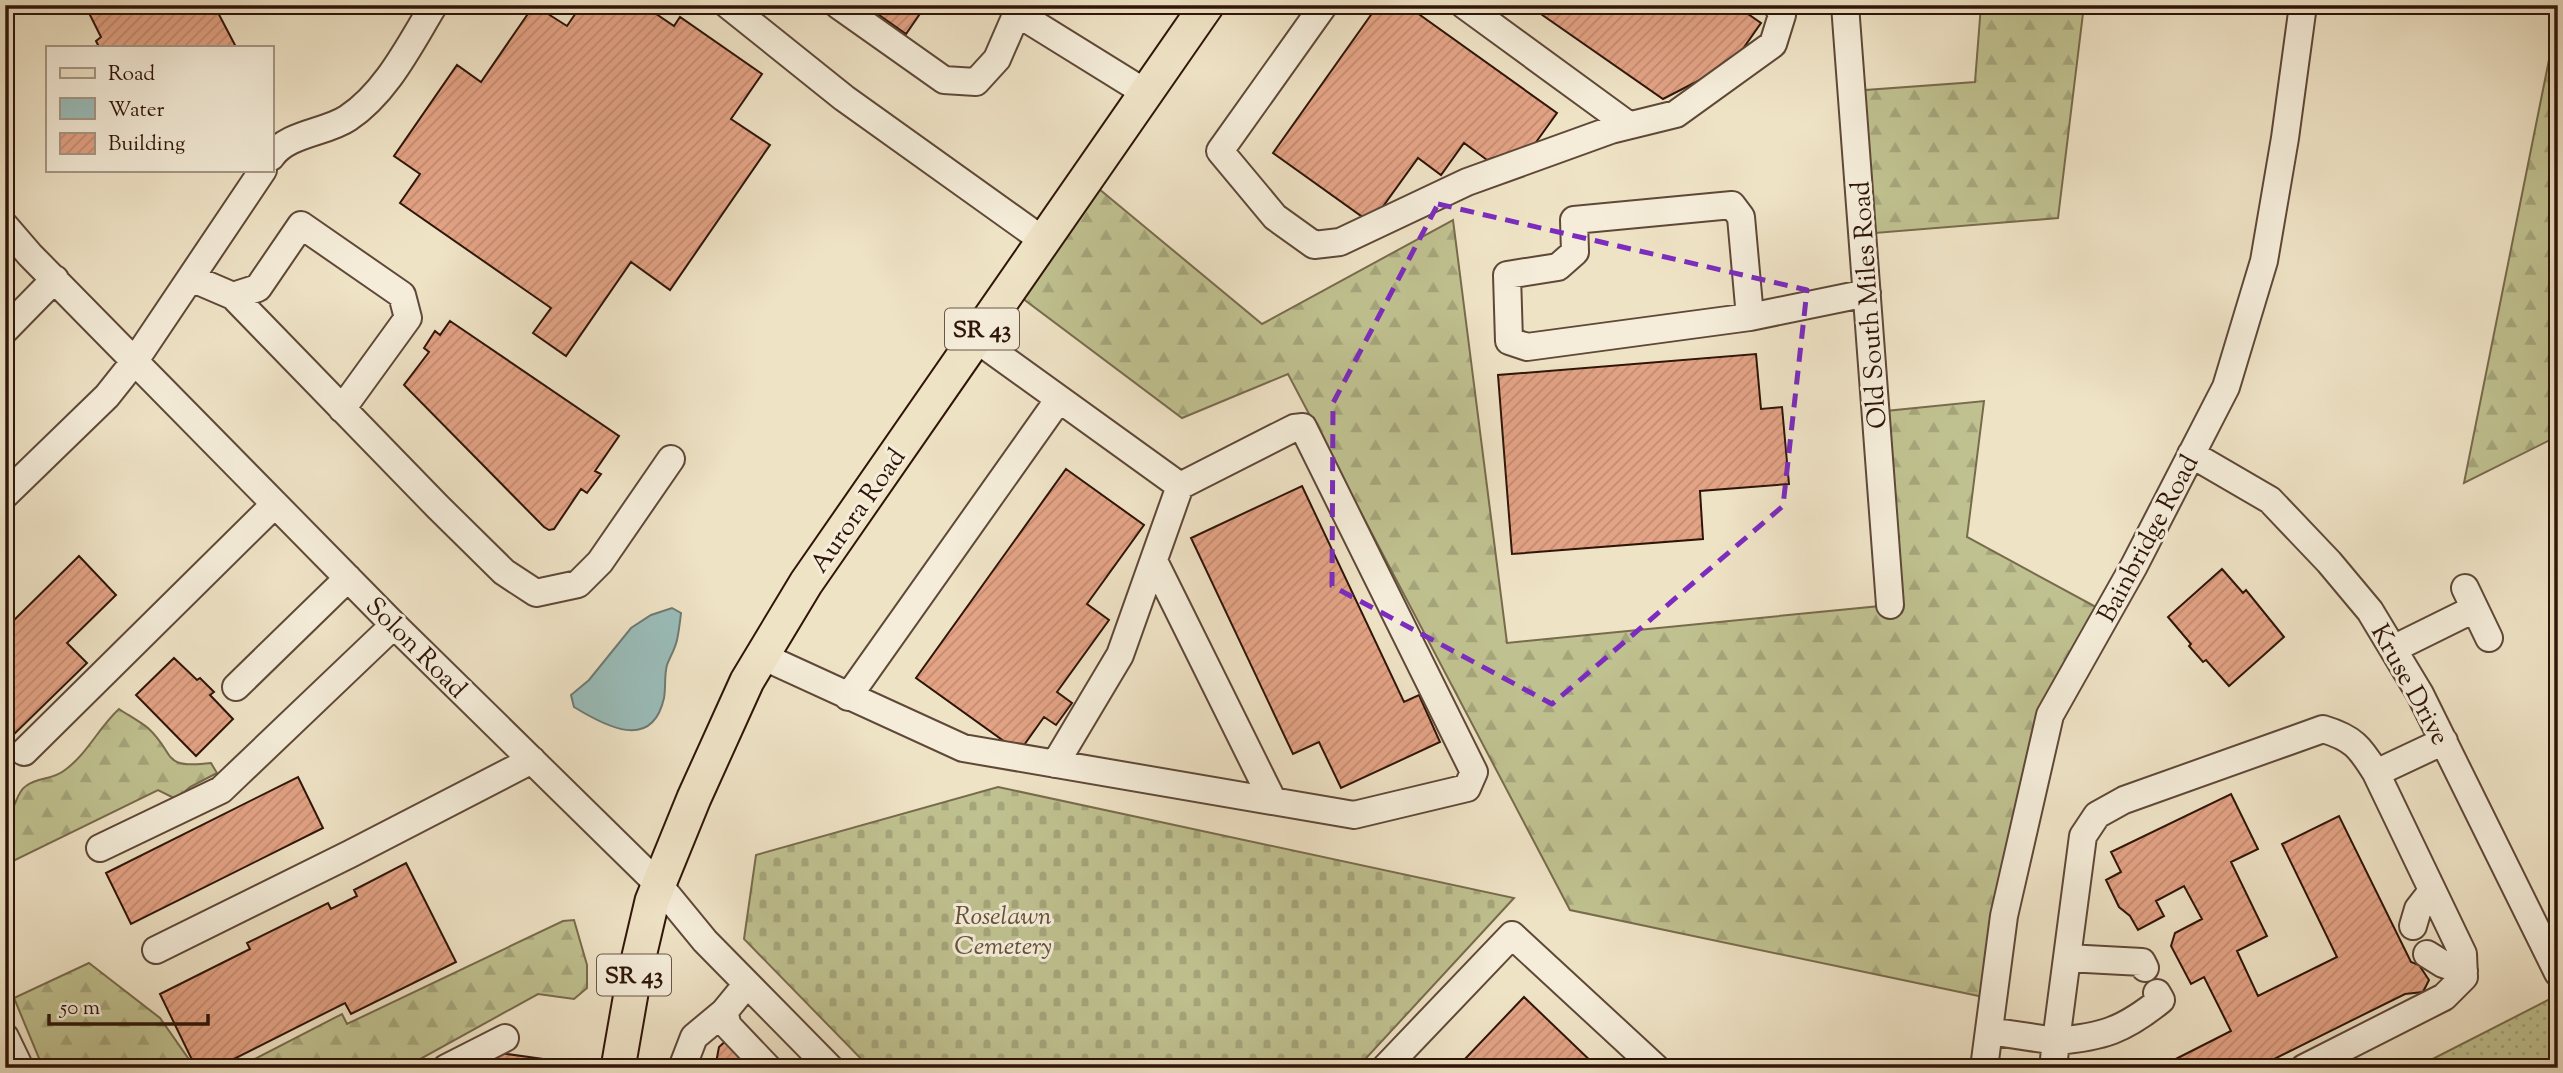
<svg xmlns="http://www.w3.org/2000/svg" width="2563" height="1073" viewBox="0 0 2563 1073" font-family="'Sorts Mill Goudy',serif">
  <defs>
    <pattern id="grass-dots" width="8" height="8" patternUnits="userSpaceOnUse" patternTransform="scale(1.75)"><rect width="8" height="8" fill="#c0c190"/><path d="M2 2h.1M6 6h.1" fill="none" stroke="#a5a57b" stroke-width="1.8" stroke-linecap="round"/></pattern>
    <pattern id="forest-firs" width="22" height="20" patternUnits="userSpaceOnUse" patternTransform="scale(1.75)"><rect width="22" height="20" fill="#c0c190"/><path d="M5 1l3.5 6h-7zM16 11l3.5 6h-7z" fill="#a5a57b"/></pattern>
    <pattern id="cemetery-stones" width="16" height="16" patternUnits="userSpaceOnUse" patternTransform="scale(1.75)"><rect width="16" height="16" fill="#c0c190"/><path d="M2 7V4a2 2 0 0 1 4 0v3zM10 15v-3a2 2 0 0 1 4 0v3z" fill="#a5a57b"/></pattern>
    <pattern id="building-hatch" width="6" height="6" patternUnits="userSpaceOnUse" patternTransform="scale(1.75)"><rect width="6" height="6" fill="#e3a385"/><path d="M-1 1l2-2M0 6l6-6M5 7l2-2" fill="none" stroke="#c38b72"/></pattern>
  </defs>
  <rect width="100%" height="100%" fill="#efe3c6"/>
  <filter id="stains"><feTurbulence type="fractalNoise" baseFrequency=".00286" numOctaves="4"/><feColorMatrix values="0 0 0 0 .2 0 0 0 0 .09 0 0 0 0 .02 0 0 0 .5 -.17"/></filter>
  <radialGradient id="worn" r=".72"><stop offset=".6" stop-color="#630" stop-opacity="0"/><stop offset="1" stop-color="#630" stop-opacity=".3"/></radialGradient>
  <!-- grass -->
  <path fill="url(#grass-dots)" stroke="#786b4c" stroke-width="2" d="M2558 995V1068H2415Z"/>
  <!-- forest -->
  <path fill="url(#forest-firs)" stroke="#786b4c" stroke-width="2" d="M1981 5H2084L2058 218 1863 234 1852 91 1975 82Z
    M2558 15V436L2464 483Z
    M1087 179 1262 324 1453 220 1507 643 1890 605 1876 412 1984 401 1967 537 2107 613 2050 715 1993 999 1570 910 1288 374 1182 418 1010 289Z
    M119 709C128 715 139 721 148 728 177 755 160 769 211 763L217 773 190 787 176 799 158 790 5 865V816C17 810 15 793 26 786 39 776 51 781 65 770 88 753 99 727 119 709Z
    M574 920 587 965V988L574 999 538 994 404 1068H237L342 1014 347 1024 563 921Z
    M89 963 160 1018 195 1068H43L14 998Z"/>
  <!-- cemetery -->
  <path fill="url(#cemetery-stones)" stroke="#786b4c" stroke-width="2" d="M998 787 1514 898 1357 1068H870L744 939 756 855Z"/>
  <!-- water -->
  <path fill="#9abdba" stroke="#6f7a73" stroke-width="2" d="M672 608 681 613C680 622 679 631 677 640 675 649 670 657 667 665 664 676 666 687 664 698 652 752 605 726 574 707L571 695 589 680 631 628 651 615Z"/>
  <!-- building -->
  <path fill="url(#building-hatch)" stroke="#2f1509" stroke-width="2" d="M85 5H214L236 47H99L96 41 101 37Z
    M534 5 567 26 580 7 577 5H643L674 26 680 17 762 74 731 119 770 145 670 290 631 262 566 356 533 333 551 308 400 203 420 174 394 156 457 65 481 82Z
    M865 5H926L906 34Z
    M1378 5H1406L1557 113 1534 145 1487 160 1464 143 1441 175 1418 158 1371 223 1273 153Z
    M1528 5H1735L1761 23 1733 63 1663 99Z
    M450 321 619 436 595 471 601 474 587 493 581 489 554 529 549 530 544 527 404 385 429 352 424 348 435 331 440 335Z
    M1756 354 1761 409 1782 407 1789 484 1700 491 1703 539 1512 554 1498 375Z
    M1066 469 1144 525 1087 604 1109 620 1057 692 1072 703 1056 725 1044 717 1019 752 916 678Z
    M1302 486 1404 702 1419 695 1440 742 1341 788 1319 742 1293 754 1191 538Z
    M79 556 116 595 67 643 87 663 5 743V629Z
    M2222 569 2243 593 2246 590 2284 637 2229 686 2206 660 2203 662 2189 646 2191 644 2168 617Z
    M174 658 197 680 200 678 214 692 210 695 233 719 196 756 136 695Z
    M298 777 323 828 131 924 106 873Z
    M2231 794 2258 849 2231 862 2267 936 2237 951 2258 996 2337 957 2282 844 2339 816 2411 962 2419 965 2429 980 2423 992 2405 994 2256 1068H2158L2231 1031 2204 977 2191 984 2171 946 2175 933 2202 919 2184 886 2156 901 2164 916 2138 930 2130 916 2119 907 2106 880 2121 872 2111 852Z
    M406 863 456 962 351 1014 345 1003 216 1068H196L160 994 250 949 247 943 328 903 331 909 357 896 354 890Z
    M1524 997 1598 1068H1470L1463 1061Z
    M729 1038 757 1068H715L719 1047Z
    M485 1051 544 1059 543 1068H483Z"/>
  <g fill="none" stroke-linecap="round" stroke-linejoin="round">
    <defs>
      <path id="minor" d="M728 5 844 98 1044 241
        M838 5 944 80 976 82 997 59 1017 13 1015 5
        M1324 5 1220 151 1275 217 1314 245 1340 242 1467 182 1611 130 1676 114 1773 44 1782 15 1777 5
        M1464 5 1627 124
        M1845 5 1890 605
        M1017 13 1146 93
        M271 157C287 133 326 133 348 118 387 92 410 44 434 5
        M5 226 30 255 394 625 659 885 705 941 830 1068
        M191 278 233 296 438 507 504 572 536 593 578 584 600 562 671 459
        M233 296 258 288 301 225 402 295 408 318 342 409
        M1750 317 1741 217 1732 205 1574 220 1575 252 1558 267 1507 275 1509 341 1527 347 1750 317 1867 293
        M5 330 55 279
        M2191 454 2270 500 2329 562 2370 611 2420 694 2558 973
        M5 495 107 396 134 362 263 170
        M1154 561 1273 801
        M2465 588 2489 638
        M2393 649 2474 609
        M762 656 963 748 1354 815 1467 788 1474 772 1303 427 1294 428 1180 486 976 339
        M236 687 348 578
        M848 697 1059 399
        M24 752 275 504
        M1055 764 1120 655 1180 486
        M100 848 221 790 394 625
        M2413 926 2418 909 2432 891
        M156 950 350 854 532 760
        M2427 954 2443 964 2464 971
        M2067 958 2142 962 2145 968
        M747 984 724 1012 728 1026 768 1068
        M2157 993 2161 1000C2124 1030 2103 1037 2056 1041L2083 836 2097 815 2124 800 2323 729C2353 738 2360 747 2376 773
        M1989 1031 2056 1041 2053 1068
        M5 1037 20 1068
        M446 1068 505 1038
        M682 1068 694 1037 724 1012
        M1385 1068 1512 935 1656 1068
        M1984 1068 2004 916 2050 715 2134 566 2226 387 2264 261 2285 138 2303 5
        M2304 1068 2444 997 2464 977 2463 954 2376 773 2444 741"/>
      <path id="major" d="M618 1068 633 982 652 901 694 798 747 681 806 583 1207 5"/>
    </defs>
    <!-- minor casing -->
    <use href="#minor" stroke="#5f4838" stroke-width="30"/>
    <!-- major casing -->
    <use href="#major" stroke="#2f1509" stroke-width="37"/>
    <!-- minor -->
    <use href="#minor" stroke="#f5edda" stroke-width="26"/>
    <!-- major -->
    <use href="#major" stroke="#efe3c6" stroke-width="33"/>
  </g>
  <!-- marked area -->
  <path fill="none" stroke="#7b2cbf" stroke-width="5" stroke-dasharray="14 9" stroke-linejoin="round" d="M1438 204 1807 290 1783 506 1552 704 1332 586 1333 403Z"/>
  <g text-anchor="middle" stroke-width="6" stroke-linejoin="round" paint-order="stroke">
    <!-- shield labels -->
    <g fill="#f5edda" stroke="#6a5648" stroke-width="2">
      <rect x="945" y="308.5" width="74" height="41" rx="5"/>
      <rect x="597" y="954.5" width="74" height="41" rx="5"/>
    </g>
    <g font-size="24" font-weight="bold" fill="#2f1509">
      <text x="982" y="337">SR 43</text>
      <text x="634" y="983">SR 43</text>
    </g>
    <!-- street labels -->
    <g font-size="26" fill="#2f1509" stroke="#f5edda">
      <text transform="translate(1868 305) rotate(-94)" y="9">Old South Miles Road</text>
      <text transform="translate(857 510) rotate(-55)" y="9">Aurora Road</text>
      <text transform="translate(2147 538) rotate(-62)" y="9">Bainbridge Road</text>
      <text transform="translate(417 647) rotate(45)" y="9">Solon Road</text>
      <text transform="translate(2411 684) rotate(61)" y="9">Kruse Drive</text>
    </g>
    <!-- park labels -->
    <g font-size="26" font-style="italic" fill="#625138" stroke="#f5edda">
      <text x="1003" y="924">Roselawn<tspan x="1003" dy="30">Cemetery</tspan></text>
    </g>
  </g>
  <!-- margin -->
  <rect width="2563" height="1073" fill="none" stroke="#efe3c6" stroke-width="28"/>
  <rect x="7" y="7" width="2549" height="1059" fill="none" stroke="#2f1509" stroke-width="3.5"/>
  <rect x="14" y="14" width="2535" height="1045" fill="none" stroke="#2f1509" stroke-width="2"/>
  <!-- legend -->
  <rect x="46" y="46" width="228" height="126" fill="#f5edda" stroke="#a69786" stroke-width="2"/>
  <rect x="60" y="68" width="35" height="10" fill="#efe3c6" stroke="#a69786" stroke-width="2"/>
  <text x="108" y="80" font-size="21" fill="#2f1509">Road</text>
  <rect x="60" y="98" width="35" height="21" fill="#9abdba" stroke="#a69786" stroke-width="2"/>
  <text x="108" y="116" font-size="21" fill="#2f1509">Water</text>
  <rect x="60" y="133" width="35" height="21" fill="url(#building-hatch)" stroke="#a69786" stroke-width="2"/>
  <text x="108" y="150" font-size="21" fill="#2f1509">Building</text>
  <!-- scale -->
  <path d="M49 1014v10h159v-10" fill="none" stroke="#2f1509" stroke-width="3.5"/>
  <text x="60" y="1014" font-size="21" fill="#2f1509" stroke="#f5edda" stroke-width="5" paint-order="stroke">50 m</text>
  <rect width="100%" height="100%" filter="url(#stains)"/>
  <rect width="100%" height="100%" fill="url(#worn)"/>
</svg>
